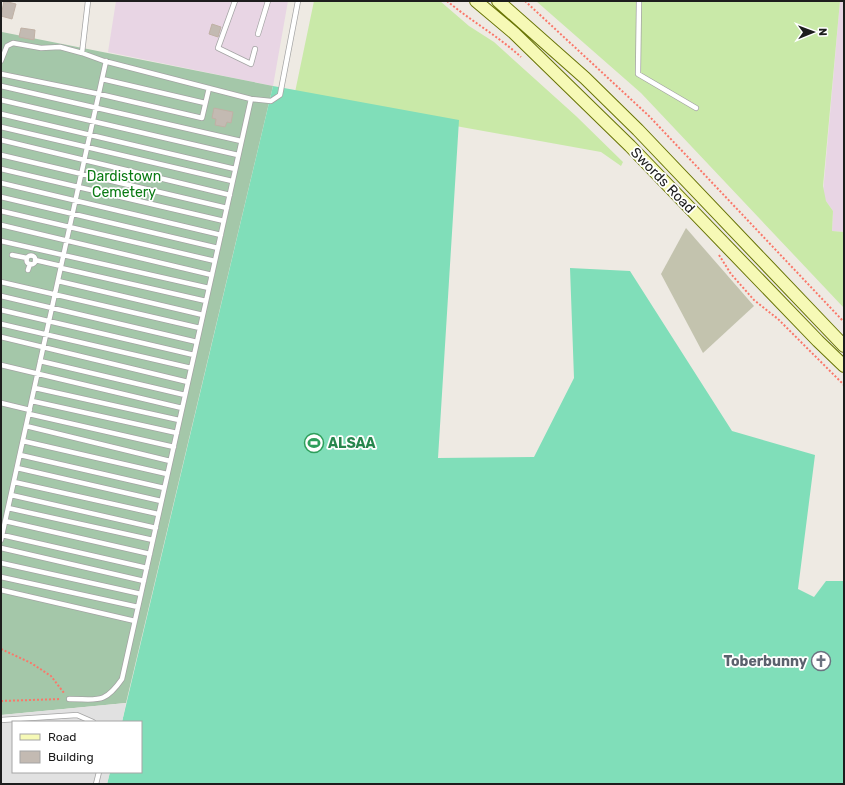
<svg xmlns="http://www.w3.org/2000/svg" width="845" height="785" viewBox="0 0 845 785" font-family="Rubik,sans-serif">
  <rect width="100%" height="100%" fill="#eeeae3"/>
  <!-- industrial -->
  <path fill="#e8d5e4" d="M116 1H288L273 86 108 52Z
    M840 1H844V232L832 231 833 211 826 201 823 193Z"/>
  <!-- construction -->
  <path fill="#c3c3ae" d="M686 228 754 306 703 353 661 274Z"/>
  <!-- grass -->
  <path fill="#c9e9a8" d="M314 1H440L469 26 494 42 576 116 623 162 621 166 601 152 294 97Z
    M536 1H840L823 186 826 201 833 211 832 231 844 232V308L641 93Z"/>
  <!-- cemetery -->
  <path fill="#a4c7a9" d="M2 32 273 86 126 703 1 715Z"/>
  <!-- pitch -->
  <path fill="#80deb9" d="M273 86 459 120 438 458 534 457 574 378 570 268 630 271 732 431 815 455 798 589 814 597 826 581H844V784H107L110 772H141V722H122Z"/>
  <!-- parking -->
  <path fill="#e1e1e1" d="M126 703 122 722H13V772H110L107 784H1V715Z"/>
  <!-- building -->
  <path fill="#c3bab2" stroke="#c0b1a5" d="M4 1 16 4 12 19 1 16Z
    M212 24 221 27 218 37 209 34Z
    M21 28 35 30 34 40 19 37Z
    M214 108 233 112 231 123 227 122 225 127 215 125 216 119 212 118Z"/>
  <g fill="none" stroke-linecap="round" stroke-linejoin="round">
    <defs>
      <path id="service" d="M88 1 82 53 104 61 251 99 271 101 280 95 298 1
        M235 1 218 48 251 64 255 49
        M639 1 638 74 696 108
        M258 34 268 1
        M1 61 7 46 13 43 41 48 60 47 82 53
        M1 74 99 94 202 118 209 88
        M102 79 205 103
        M1 86 241 141
        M1 100 238 155
        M1 114 235 169
        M1 127 232 181
        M1 140 230 195
        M1 155 227 208
        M1 169 224 221
        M1 183 221 235
        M1 197 218 248
        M1 211 215 261
        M1 225 212 275
        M1 241 209 288
        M12 255 27 258
        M26.5 260a4.5 4.5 0 1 1 9 0a4.5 4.5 0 1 1-9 0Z
        M35 260 61 266
        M61 268 206 301
        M28 270 30 264
        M58 281 203 315
        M1 282 200 328
        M1 296 197 342
        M1 310 194 355
        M1 324 191 368
        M1 337 188 382
        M40 361 185 395
        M1 365 182 408
        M35 388 179 420
        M32 401 177 433
        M1 403 30 410
        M29 414 174 447
        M26 426 170 461
        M23 441 167 474
        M20 455 164 488
        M17 468 161 501
        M14 482 158 514
        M11 495 156 528
        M8 508 153 540
        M5 521 150 554
        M2 535 147 568
        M1 540 106 61
        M1 548 144 581
        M1 563 141 594
        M1 577 138 607
        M1 590 135 621
        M69 699C97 699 104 705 122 679L251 99
        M1 720 77 715 93 722
        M96 784 99 772"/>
      <path id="secondary" d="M476 1 514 33 630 146 818 341 844 366
        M498 1 585 78 638 130 844 346"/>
    </defs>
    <!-- service casing -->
    <use href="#service" stroke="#a4a4a4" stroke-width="6"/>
    <!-- secondary casing -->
    <use href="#secondary" stroke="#687405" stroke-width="14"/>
    <!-- path -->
    <path stroke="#fa7769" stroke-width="2" stroke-dasharray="2 2" stroke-linecap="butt" d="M447 1C471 21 498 36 521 57
      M525 1 649 116 844 322
      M719 255 731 274 754 300 778 319 844 385
      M1 649 31 663 51 676 64 693
      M1 701 61 699"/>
    <!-- service -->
    <use href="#service" stroke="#fff" stroke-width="4.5"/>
    <!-- secondary -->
    <use href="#secondary" stroke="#f6f9b6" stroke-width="12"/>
  </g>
  <!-- icons -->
  <defs>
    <symbol id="stadium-ring" viewBox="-11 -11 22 22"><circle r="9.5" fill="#fff" stroke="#2e9e5b" stroke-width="1.5"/><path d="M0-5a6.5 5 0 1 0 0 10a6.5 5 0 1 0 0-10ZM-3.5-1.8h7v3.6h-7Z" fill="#2e9e5b"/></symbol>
    <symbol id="church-ring" viewBox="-11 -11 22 22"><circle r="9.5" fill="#fff" stroke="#6b7280" stroke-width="1.5"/><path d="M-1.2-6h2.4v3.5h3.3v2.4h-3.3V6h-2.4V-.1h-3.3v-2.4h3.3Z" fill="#6b7280"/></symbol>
  </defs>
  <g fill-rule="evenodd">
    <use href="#stadium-ring" x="303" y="432" width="22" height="22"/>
    <use href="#church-ring" x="810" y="650" width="22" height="22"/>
  </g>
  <g text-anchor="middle" stroke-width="3.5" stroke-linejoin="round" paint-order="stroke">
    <!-- park labels -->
    <g font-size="14" fill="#0b7b14" stroke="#fff">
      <text x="124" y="181">Dardistown<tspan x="124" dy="16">Cemetery</tspan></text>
    </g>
    <!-- street labels -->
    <g font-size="14" fill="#1d1d1d" stroke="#fff">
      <text transform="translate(663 180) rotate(46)" y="5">Swords Road</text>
    </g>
    <!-- leisure labels -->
    <g font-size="14" font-weight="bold" fill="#27864d" stroke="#fff" text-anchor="start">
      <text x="328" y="448">ALSAA</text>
    </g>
    <!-- worship labels -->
    <g font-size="14" font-weight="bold" fill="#5b616d" stroke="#fff" text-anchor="end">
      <text x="807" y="666">Toberbunny</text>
    </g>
  </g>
  <!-- border -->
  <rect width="845" height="785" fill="none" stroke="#1d1d1d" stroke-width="4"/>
  <!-- legend -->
  <rect x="12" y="721" width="130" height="52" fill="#ffffff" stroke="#a5a5a5"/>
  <rect x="20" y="734" width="20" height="6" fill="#f6f9b6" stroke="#a5a5a5"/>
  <text x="48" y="741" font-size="12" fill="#1d1d1d">Road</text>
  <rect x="20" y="751" width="20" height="12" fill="#c3bab2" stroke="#a5a5a5"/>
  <text x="48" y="761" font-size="12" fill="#1d1d1d">Building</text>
  <!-- north arrow -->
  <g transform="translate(813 32) rotate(89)" stroke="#ffffff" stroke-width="3" paint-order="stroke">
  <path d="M0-3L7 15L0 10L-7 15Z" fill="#1d1d1d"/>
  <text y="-6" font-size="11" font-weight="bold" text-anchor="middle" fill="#1d1d1d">N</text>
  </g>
</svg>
